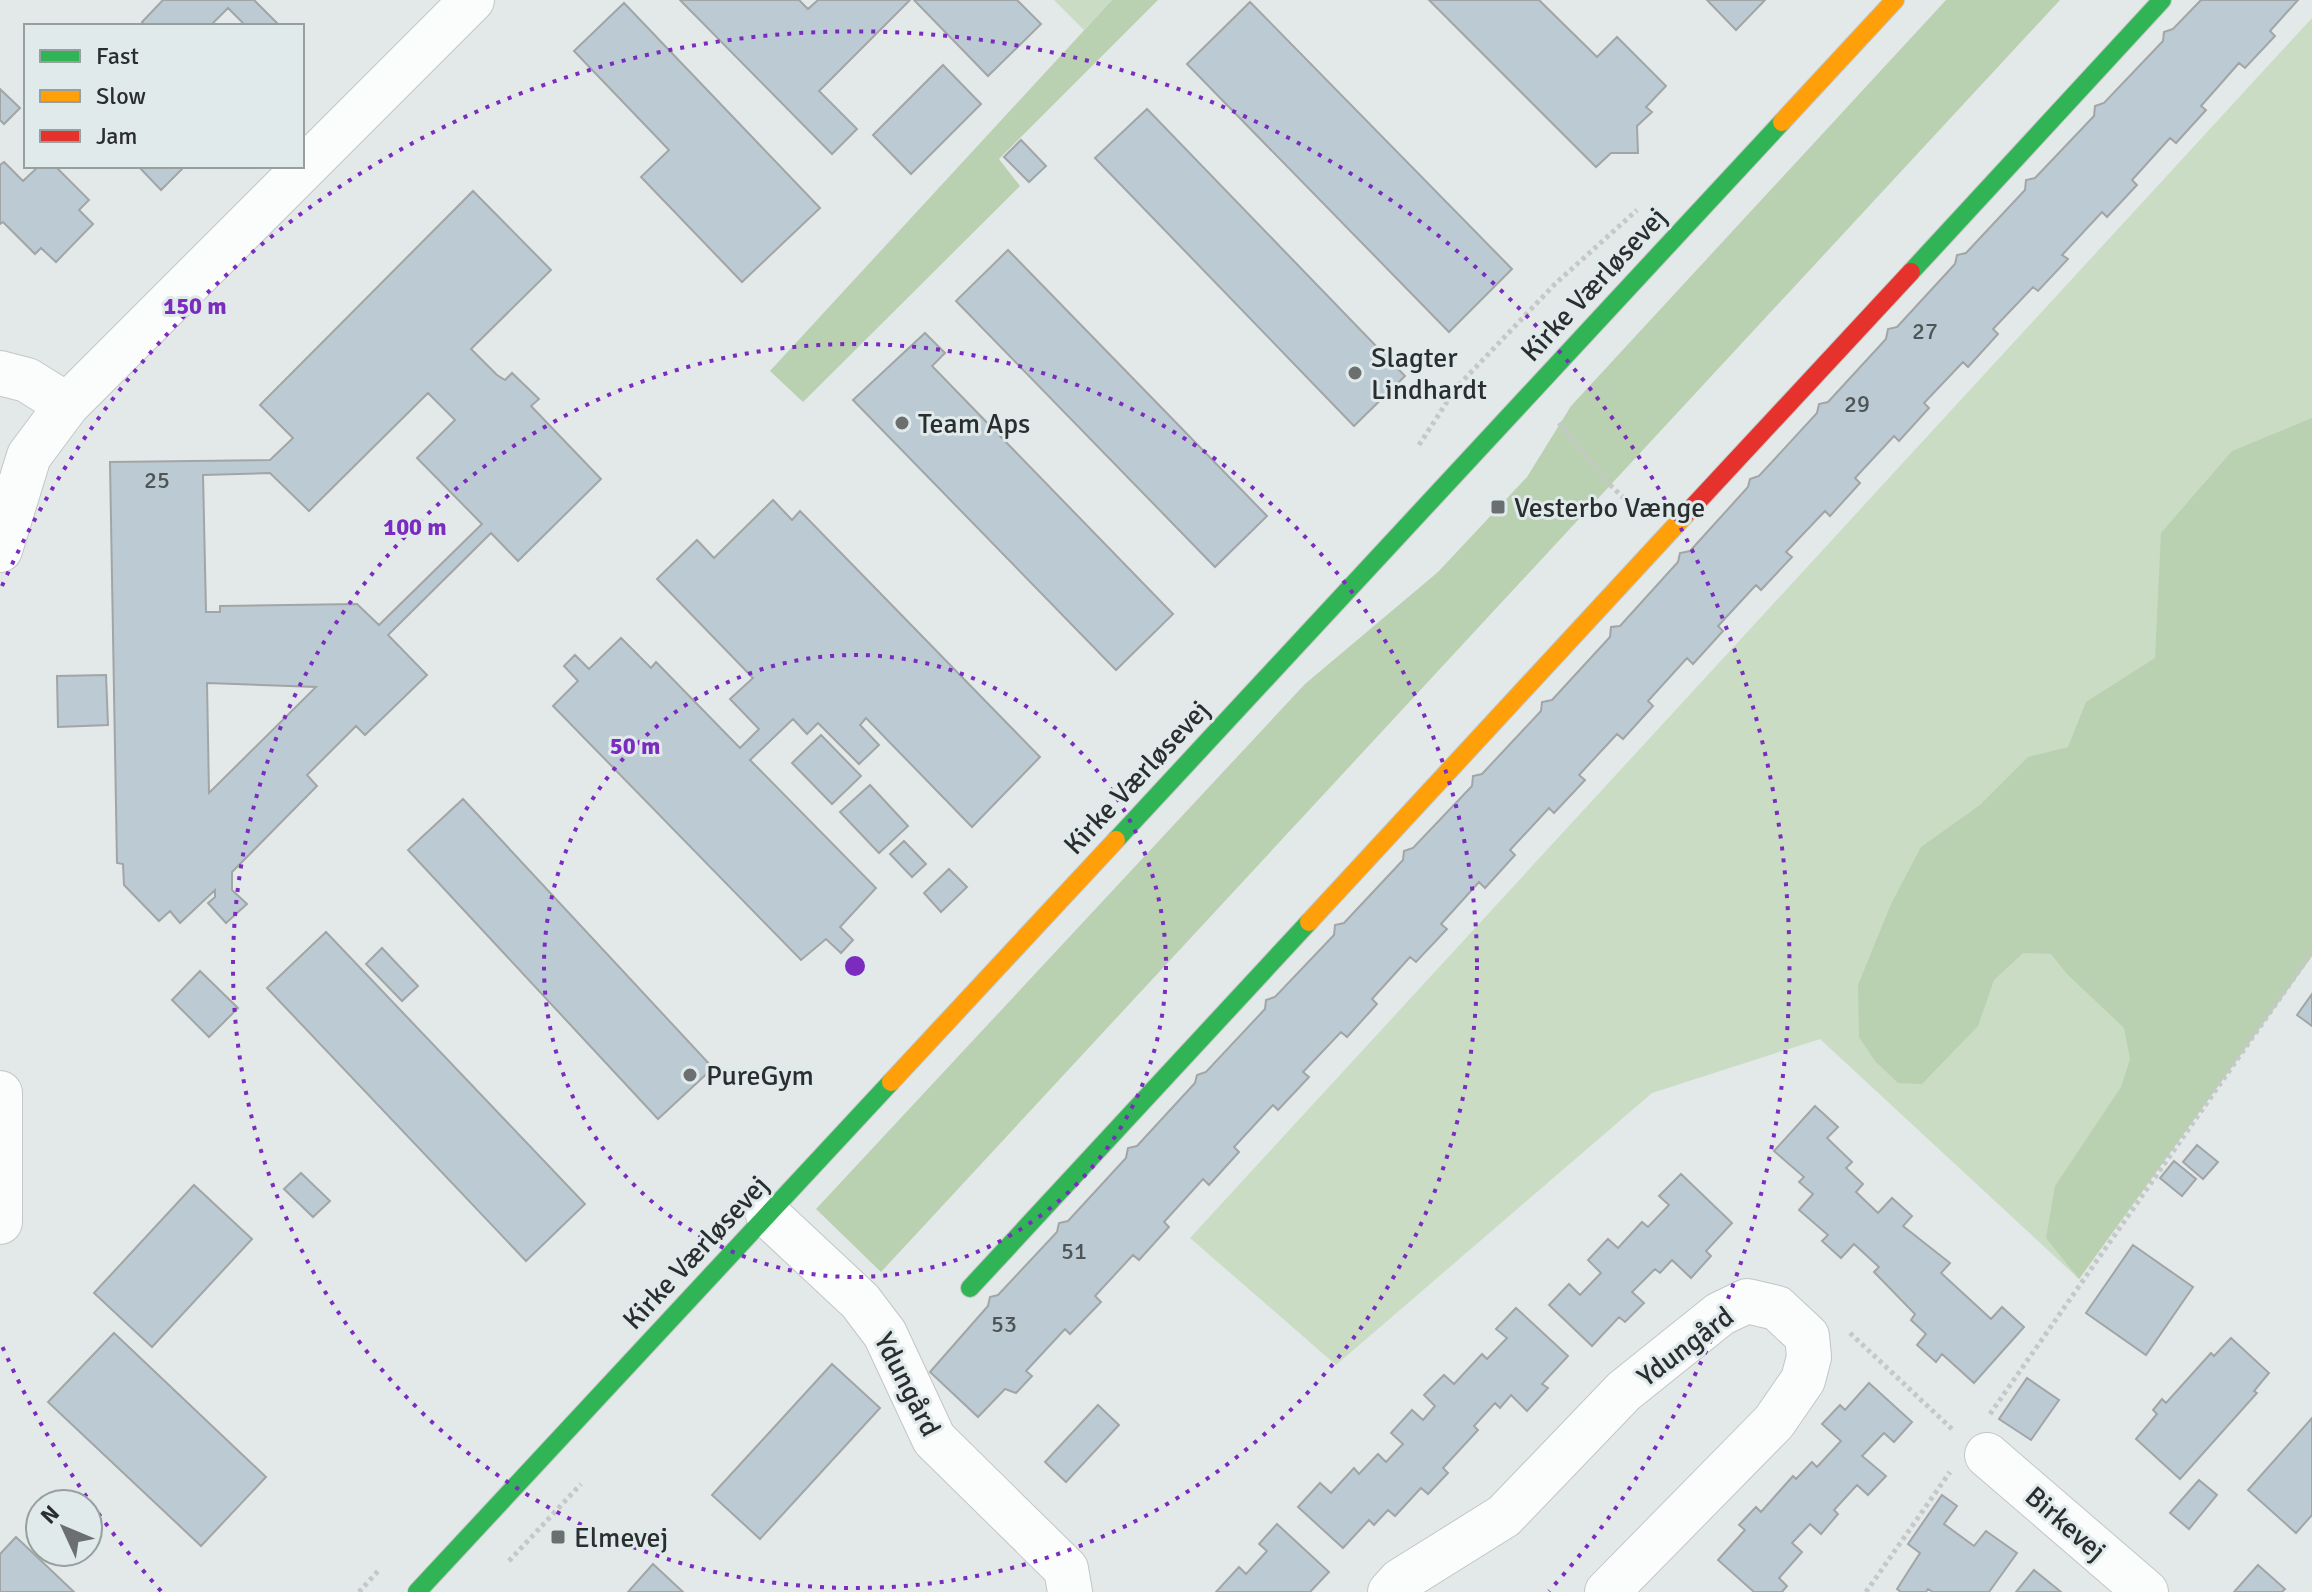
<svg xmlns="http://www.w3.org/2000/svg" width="2312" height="1592" viewBox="0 0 2312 1592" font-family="Signika,sans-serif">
  <rect width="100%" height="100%" fill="#e3e8e8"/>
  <!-- green -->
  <path fill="#caddc4" d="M1054 0H1112L1084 30Z
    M2312 18V956L2079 1279 1820 1039 1652 1093 1336 1365 1190 1238Z"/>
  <!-- forest -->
  <path fill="#b9d0b1" d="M1112 0H1158L999 159 1020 186 803 402 770 371Z
    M1946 0H2060L881 1272 816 1209 1305 684 1438 572 1527 477 1571 406Z
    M2312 418V956L2079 1279 2046 1238 2055 1186 2121 1087 2130 1059 2124 1028 2067 974 2051 954 2023 953 1994 980 1978 1026 1922 1084 1898 1083 1875 1061 1859 1037 1858 985 1891 904 1921 847 1980 805 2028 757 2068 747 2086 702 2155 658 2161 533 2232 451Z"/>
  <!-- building -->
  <path fill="#bccbd3" stroke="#a2a5a6" stroke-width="2" fill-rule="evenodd" d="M163 0H254L280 26H246L228 8 210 26H146L142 22Z
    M680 0H799L808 9 818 0H910L819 91 857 129 832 154Z
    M914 0H1017L1041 24 988 76Z
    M1429 0H1539L1597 57 1617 37 1666 86 1646 107 1652 112 1637 126 1638 153H1611L1596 167Z
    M1707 0H1765L1736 30Z
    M2201 0H2298L2270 31 2275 36 2245 68 2239 63 2201 106 2206 110 2176 143 2170 138 2132 180 2137 185 2107 217 2102 212 2062 255 2068 259 2038 291 2033 287 1993 329 1998 334 1968 367 1963 362 1924 403 1929 408 1899 441 1894 436 1855 478 1860 483 1830 516 1825 511 1786 552 1792 557 1761 590 1756 585 1718 626 1723 631 1693 664 1687 658 1648 701 1653 706 1623 739 1617 734 1579 775 1585 780 1554 813 1549 808 1510 850 1515 855 1485 888 1479 882 1441 924 1447 929 1416 962 1410 957 1372 999 1377 1004 1347 1037 1341 1032 1303 1072 1309 1077 1278 1110 1273 1105 1234 1147 1239 1152 1209 1185 1203 1179 1164 1222 1169 1227 1139 1260 1133 1255 1095 1296 1101 1302 1070 1334 1065 1329 1026 1371 1032 1376 1016 1393 1005 1389 978 1417 930 1372 988 1306 990 1297 998 1295 1057 1232 1059 1223 1068 1221 1126 1158 1128 1148 1137 1146 1195 1083 1197 1075 1206 1072 1265 1009 1266 1000 1275 997 1334 935 1335 925 1344 923 1403 860 1404 851 1413 848 1472 786 1473 776 1482 774 1541 711 1542 702 1552 700 1610 637 1611 627 1620 626 1678 562 1680 553 1690 551 1748 487 1750 479 1759 476 1817 413 1819 404 1828 402 1886 339 1888 329 1897 327 1955 264 1957 255 1966 253 2025 190 2026 180 2035 178 2094 116 2095 106 2104 103 2163 41 2164 32 2173 29Z
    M1250 2 1512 269 1449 332 1187 64Z
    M624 3 820 208 742 282 641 177 669 150 574 51Z
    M943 65 981 104 911 174 873 135Z
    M0 89 20 108 4 124 0 120Z
    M1147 109 1405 376 1354 426 1095 158Z
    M1021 140 1046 166 1029 182 1004 157Z
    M4 162 23 181 39 166H55L89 200 79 210 93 224 56 262 41 248 35 254 3 222 0 224V165Z
    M138 166H185L161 190Z
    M473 191 551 270 471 349 497 375 505 380 512 373 539 399 531 406 601 479 518 561 491 533 388 635 427 675 365 735 356 726 307 775 317 786 232 872V890L247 904 226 923 208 903 215 897V890L180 923 170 911 159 921 124 885 123 864 117 863 110 462 270 460 293 438 260 405ZM428 393 455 420 417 458 482 524 379 625 357 604 220 606V612H206L203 475 270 473 309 511ZM207 683 316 687 209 793Z
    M1008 250 1267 516 1215 567 956 301Z
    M925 333 945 353 932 366 1173 614 1116 670 853 400Z
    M773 500 792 520 800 511 1040 757 972 827 866 718 860 725 879 745 859 764 818 723 807 734 793 719 750 760 876 888 840 927 853 940 841 953 826 939 801 960 553 706 578 681 564 666 575 655 589 669 621 638 651 668 656 662 740 748 759 729 730 699 753 678 657 579 697 540 714 558Z
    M106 675 108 725 58 727 57 676Z
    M821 735 861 776 832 804 792 763Z
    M870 785 908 826 879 853 840 812Z
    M463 799 713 1068 658 1119 408 850Z
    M904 841 926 864 912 877 890 854Z
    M949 869 967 887 941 912 924 893Z
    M326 932 585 1204 526 1261 267 988Z
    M382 948 418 986 402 1001 366 964Z
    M200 971 238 1008 209 1037 172 1000Z
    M2312 994V1026L2297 1015Z
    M1815 1106 1838 1127 1827 1138 1852 1162 1846 1168 1863 1184 1856 1192 1878 1213 1892 1198 1912 1216 1903 1226 1950 1263 1941 1273 1991 1319 2002 1307 2024 1327 1974 1383 1942 1354 1936 1362 1917 1345 1926 1334 1911 1320 1915 1314 1874 1272 1879 1267 1854 1244 1841 1258 1822 1241 1828 1235 1799 1210 1813 1194 1799 1182 1804 1177 1774 1151Z
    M2197 1145 2218 1162 2203 1179 2183 1162Z
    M2174 1161 2196 1179 2182 1196 2160 1178Z
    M301 1173 330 1201 313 1217 284 1189Z
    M1681 1174 1732 1223 1706 1251 1711 1256 1691 1278 1672 1260 1660 1273 1655 1269 1632 1292 1644 1303 1625 1322 1619 1317 1592 1346 1549 1305 1569 1284 1580 1295 1601 1273 1588 1260 1608 1239 1618 1248 1642 1222 1648 1227 1669 1205 1659 1196Z
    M194 1185 252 1239 152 1347 94 1293Z
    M2133 1245 2193 1287 2146 1355 2086 1313Z
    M1516 1308 1568 1356 1542 1384 1548 1388 1527 1411 1511 1395 1500 1408 1495 1403 1474 1426 1478 1430 1443 1468 1448 1473 1428 1494 1421 1488 1395 1516 1388 1510 1374 1525 1369 1520 1343 1548 1298 1507 1320 1483 1331 1493 1354 1468 1359 1474 1378 1454 1386 1462 1403 1444 1391 1433 1412 1410 1423 1420 1435 1406 1424 1395 1444 1375 1454 1384 1482 1354 1487 1359 1507 1338 1496 1329Z
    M114 1333 266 1477 201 1546 48 1402Z
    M2231 1338 2269 1373 2254 1391 2257 1393 2180 1479 2136 1439 2157 1414 2153 1410 2162 1399 2166 1403 2211 1353 2214 1356Z
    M832 1364 880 1408 760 1539 712 1495Z
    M2027 1378 2059 1400 2031 1440 1999 1419Z
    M1869 1383 1912 1422 1894 1442 1884 1433 1862 1456 1886 1476 1868 1495 1857 1485 1834 1510 1838 1514 1821 1534 1810 1524 1792 1543 1802 1552 1779 1578 1787 1586 1782 1592H1754L1718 1560 1745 1530 1739 1525 1756 1507 1761 1512 1793 1476 1796 1479 1812 1462 1817 1467 1841 1441 1822 1424 1840 1405 1845 1410Z
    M1098 1405 1119 1425 1066 1482 1045 1462Z
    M2312 1418V1515L2296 1533 2248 1490Z
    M2199 1480 2217 1495 2189 1529 2170 1513Z
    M1942 1495 1957 1506 1944 1524 1974 1546 1986 1531 2017 1553 1989 1592H1933L1928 1589 1926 1592H1901L1897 1589 1920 1553 1908 1544Z
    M1277 1524 1329 1572 1310 1592H1216L1239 1567 1246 1574 1267 1551 1259 1544Z
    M16 1537 74 1592H0V1554Z
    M653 1564 683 1592H628Z
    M2258 1565 2285 1589 2282 1592H2234Z
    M2034 1570 2061 1592H2016Z"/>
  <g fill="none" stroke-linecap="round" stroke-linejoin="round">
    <defs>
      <path id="street" d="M0 373 27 380 67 405
        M0 550 29 456 67 405 472 0
        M0 1093V1222
        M768 1215 860 1301 885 1334 934 1439 1066 1569 1070 1592
        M1987 1455 2146 1592
        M1390 1592 1400 1581 1504 1516 1624 1391 1720 1314 1747 1301 1777 1308 1807 1336 1809 1357 1803 1380 1774 1422 1607 1592"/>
      <path id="fast" d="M1911 272 2162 0
        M1116 840 1782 122
        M970 1288 1309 922
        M417 1592 891 1082"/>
      <path id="slow" d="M1782 122 1895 0
        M1309 922 1689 511
        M891 1082 1116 840"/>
      <path id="jam" d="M1689 511 1911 272"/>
    </defs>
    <!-- street casing -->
    <use href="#street" stroke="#c2c6c6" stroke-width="46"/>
    <!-- fast casing -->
    <use href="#fast" stroke="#c2c6c6" stroke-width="20"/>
    <!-- slow casing -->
    <use href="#slow" stroke="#c2c6c6" stroke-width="20"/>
    <!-- jam casing -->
    <use href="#jam" stroke="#c2c6c6" stroke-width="20"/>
    <!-- path -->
    <path stroke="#c5c8c8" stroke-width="5" stroke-dasharray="4 4" stroke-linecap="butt" d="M1559 423 1607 482 1634 508
      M1419 445 1456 388 1555 284 1637 210
      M1850 1333 1953 1430
      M1990 1414 2312 952
      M509 1561 581 1484
      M359 1592 378 1571
      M1866 1592 1950 1472"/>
    <!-- street -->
    <use href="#street" stroke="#fbfcfc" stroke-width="44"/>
    <!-- fast -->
    <use href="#fast" stroke="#30b455" stroke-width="18"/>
    <!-- slow -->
    <use href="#slow" stroke="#ff9f0a" stroke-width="18"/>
    <!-- jam -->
    <use href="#jam" stroke="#e5322d" stroke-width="18"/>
  </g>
  <!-- distance rings -->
  <g fill="none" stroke="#7b2cbf" stroke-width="4" stroke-dasharray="4 8">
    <circle cx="855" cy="966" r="311"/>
    <circle cx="855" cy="966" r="622"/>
    <path d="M161 1591A934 934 0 0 1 2 1346M2 586A934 934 0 1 1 1549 1591"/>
  </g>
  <!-- markers -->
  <g fill="#6b6f6f" stroke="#e0eaeb" stroke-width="3">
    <circle cx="1355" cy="373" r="8"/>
    <circle cx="902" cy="423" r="8"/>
    <rect x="1490" y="499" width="16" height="16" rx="4"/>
    <circle cx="690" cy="1075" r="8"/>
    <rect x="550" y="1529" width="16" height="16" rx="4"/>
  </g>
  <g text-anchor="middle" stroke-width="6" stroke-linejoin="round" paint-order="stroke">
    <!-- number labels -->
    <g font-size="24" fill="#4e5557">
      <text x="1925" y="339">27</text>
      <text x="1857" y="412">29</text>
      <text x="157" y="488">25</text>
      <text x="1074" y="1259">51</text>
      <text x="1004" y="1332">53</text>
    </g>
    <!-- street labels -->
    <g font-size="28" fill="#2a2e2e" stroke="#e0eaeb">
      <text transform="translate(1593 284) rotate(-47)" y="10">Kirke Værløsevej</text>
      <text transform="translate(1136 777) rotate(-47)" y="10">Kirke Værløsevej</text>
      <text transform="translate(695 1252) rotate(-47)" y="10">Kirke Værløsevej</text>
      <text transform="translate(1685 1346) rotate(-37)" y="10">Ydungård</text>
      <text transform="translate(908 1384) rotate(63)" y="10">Ydungård</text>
      <text transform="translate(2066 1523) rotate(41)" y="10">Birkevej</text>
    </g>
    <!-- poi labels -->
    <g font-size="28" fill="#2a2e2e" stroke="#e0eaeb" text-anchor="start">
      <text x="1371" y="367">Slagter<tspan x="1371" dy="32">Lindhardt</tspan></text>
      <text x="918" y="433">Team Aps</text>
      <text x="1514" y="517">Vesterbo Vænge</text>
      <text x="706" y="1085">PureGym</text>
      <text x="574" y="1547">Elmevej</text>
    </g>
  </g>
  <circle cx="855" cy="966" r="12" fill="#7b2cbf" stroke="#e0eaeb" stroke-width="4"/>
  <g font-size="24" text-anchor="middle" font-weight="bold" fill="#7b2cbf" stroke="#e0eaeb" stroke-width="6" stroke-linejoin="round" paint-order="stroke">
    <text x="195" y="314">150 m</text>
    <text x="415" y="535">100 m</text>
    <text x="635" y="754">50 m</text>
  </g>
  <!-- legend -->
  <rect x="24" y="24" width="280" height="144" fill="#e0eaeb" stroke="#979f9f" stroke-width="2"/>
  <rect x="40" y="50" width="40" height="12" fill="#30b455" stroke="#979f9f" stroke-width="2"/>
  <text x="96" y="64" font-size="24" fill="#2a2e2e">Fast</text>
  <rect x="40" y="90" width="40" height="12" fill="#ff9f0a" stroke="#979f9f" stroke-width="2"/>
  <text x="96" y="104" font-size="24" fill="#2a2e2e">Slow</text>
  <rect x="40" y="130" width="40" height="12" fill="#e5322d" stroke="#979f9f" stroke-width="2"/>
  <text x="96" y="144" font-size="24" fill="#2a2e2e">Jam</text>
  <!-- north arrow -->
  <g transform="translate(64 1528) rotate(314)"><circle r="38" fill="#e0eaeb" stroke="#979f9f" stroke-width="2"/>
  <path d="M0-6L14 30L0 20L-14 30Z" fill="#6b6f6f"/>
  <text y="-12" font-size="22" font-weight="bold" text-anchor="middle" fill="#2a2e2e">N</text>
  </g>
</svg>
